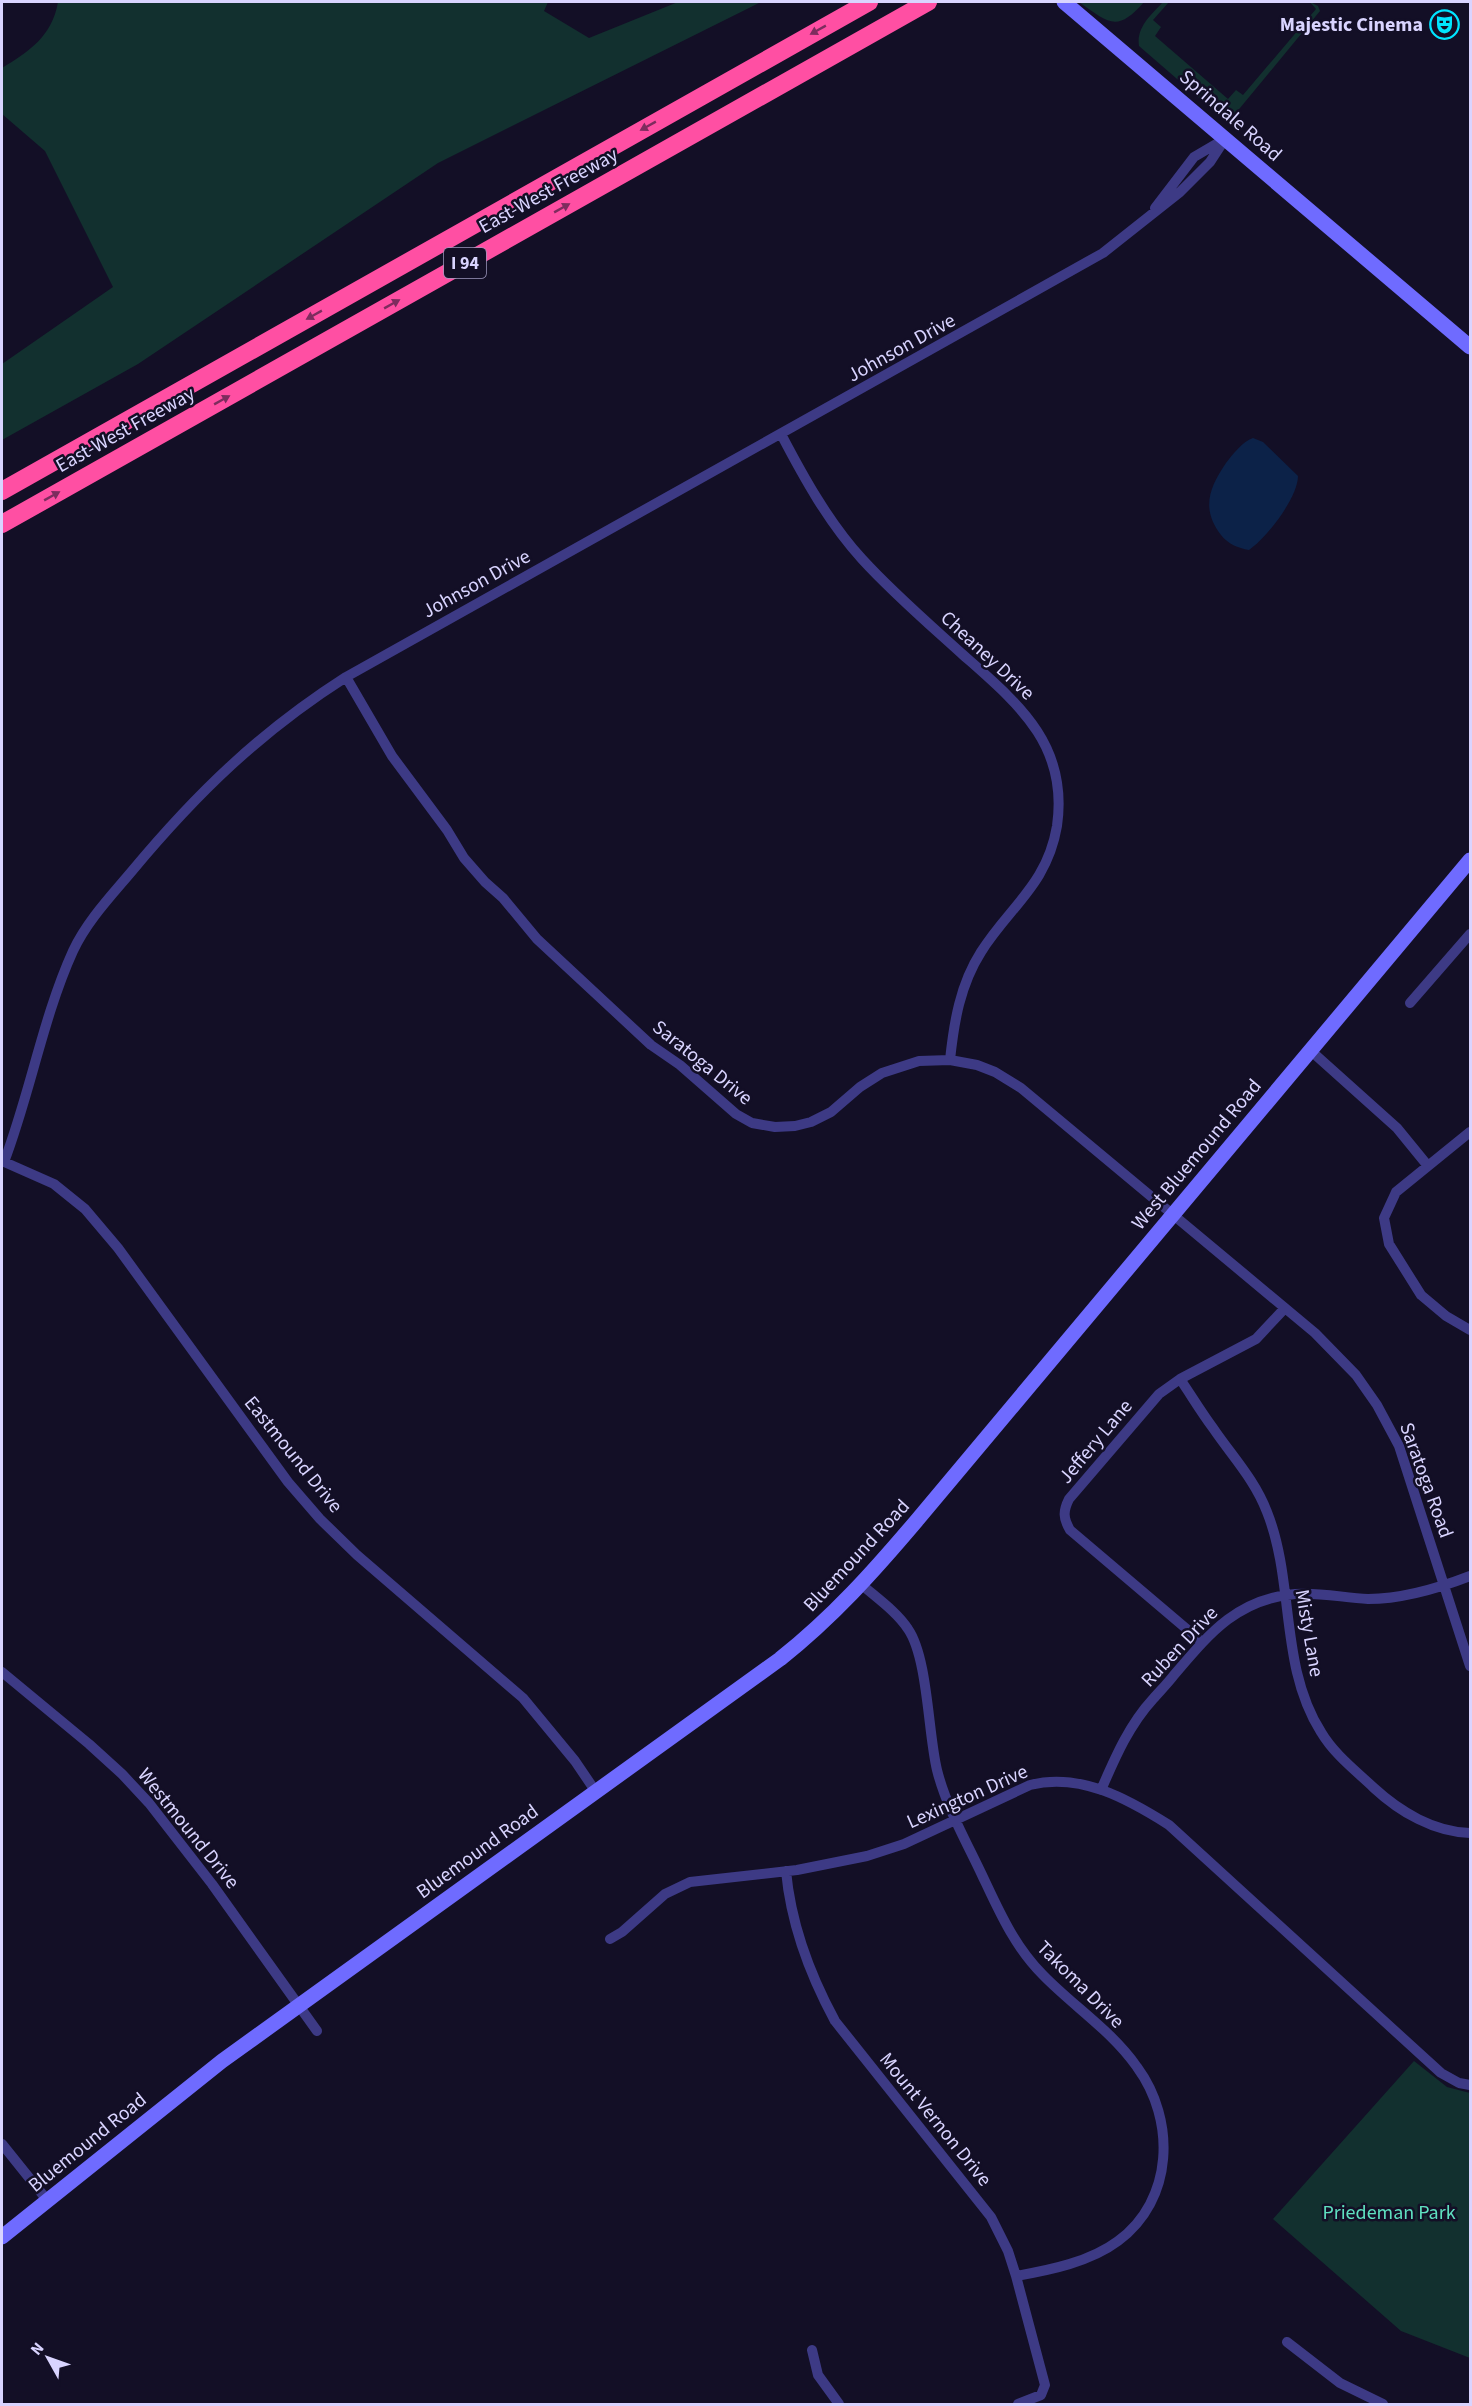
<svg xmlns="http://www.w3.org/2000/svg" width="1472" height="2406" viewBox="0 0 1472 2406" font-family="'Source Sans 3',sans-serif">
  <rect width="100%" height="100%" fill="#130f26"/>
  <!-- green -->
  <path fill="#12302f" d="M58 2H548L544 11 589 38 678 2H761L438 163 138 364 2 440V364L113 287 45 151 2 114V68C30 51 52 36 58 2Z
    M1079 2H1144C1117 33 1109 23 1079 2Z
    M1163 2H1169L1153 20 1161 27 1155 36 1228 99 1236 90 1243 95 1316 9 1310 2 1318 6 1320 11 1240 108 1234 114 1224 117 1214 111 1139 46C1136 27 1152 14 1163 2Z
    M1414 2061 1447 2087 1470 2093V2358L1401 2331 1273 2219Z"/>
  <!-- water -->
  <path fill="#0c2248" d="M1253 438 1263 442 1298 476C1298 497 1267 538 1249 550 1238 548 1228 544 1221 535 1201 509 1209 488 1226 463 1233 454 1242 442 1253 438Z"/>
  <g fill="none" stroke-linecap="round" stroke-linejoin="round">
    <!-- street -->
    <path stroke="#3d3a85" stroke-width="10" d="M1155 208 1194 157 1223 140
      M781 434C804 478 829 523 862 559 893 593 928 623 961 653 1016 702 1069 743 1057 826 1047 885 1010 906 981 952 960 985 954 1022 950 1060
      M346 677 392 756 447 830 464 858 485 882 503 898 537 939 651 1045 680 1065 736 1114 752 1123 775 1127 795 1126 811 1122 831 1112 860 1087 882 1073 919 1061 950 1060 977 1065 995 1072 1021 1088 1315 1333 1356 1375 1377 1405 1399 1446 1470 1666
      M1410 1003 1470 934
      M1310 1050 1397 1128 1428 1166
      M1470 1132 1396 1192 1384 1218 1389 1244 1421 1295 1446 1316 1470 1330
      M2 1161 54 1184 85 1209 118 1248 288 1482 320 1519 357 1555 523 1698 575 1761 596 1792
      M4 1162C30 1094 43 1017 73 951 87 921 111 896 132 871 197 793 260 732 346 677L1103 253 1180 192 1210 162 1225 139
      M1180 1379C1191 1395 1201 1412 1213 1428 1232 1456 1255 1480 1267 1512 1295 1582 1279 1666 1321 1732 1334 1754 1355 1770 1374 1788 1400 1812 1434 1832 1470 1833
      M862 1585C877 1598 897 1612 908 1629 928 1658 928 1733 937 1770 946 1806 966 1841 982 1875 999 1911 1014 1946 1043 1975 1073 2006 1112 2031 1137 2067 1176 2120 1174 2200 1118 2241 1090 2262 1050 2270 1016 2276
      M1202 1642 1070 1530C1063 1518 1063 1511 1069 1499L1159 1394 1180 1379 1256 1339 1285 1308
      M2 1672 89 1744 122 1774 149 1803 212 1884 317 2031
      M1101 1790C1115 1758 1129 1725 1153 1699 1160 1691 1168 1683 1174 1675 1209 1634 1237 1599 1295 1594 1320 1592 1344 1598 1368 1599 1403 1599 1439 1588 1470 1576
      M786 1871C791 1925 809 1973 835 2021L991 2217 1008 2251 1016 2276 1045 2385 1041 2395 1018 2404
      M610 1939 622 1932 665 1894 690 1882 797 1870 867 1856 904 1844 1030 1785C1080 1772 1128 1799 1169 1825L1441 2073 1459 2083 1470 2085
      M2 2144 47 2200
      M1287 2342 1340 2383 1383 2404
      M812 2350 818 2375 839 2404"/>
    <!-- secondary -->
    <path stroke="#6f6bff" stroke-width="15" d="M1064 2 1470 347
      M2 2237 222 2061 780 1659C833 1617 874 1571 918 1519L1470 860"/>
    <!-- highway -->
    <path stroke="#ff4fa3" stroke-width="18" d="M2 491 869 2
      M2 524 928 2"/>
  </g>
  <!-- one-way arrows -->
  <defs><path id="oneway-solid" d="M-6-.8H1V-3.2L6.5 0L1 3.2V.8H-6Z" transform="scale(1.5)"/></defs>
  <g fill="#7d2c5e">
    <use href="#oneway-solid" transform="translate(818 30) rotate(151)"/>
    <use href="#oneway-solid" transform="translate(648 126) rotate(151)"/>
    <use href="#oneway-solid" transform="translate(562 208) rotate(-29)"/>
    <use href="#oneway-solid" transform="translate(392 304) rotate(-29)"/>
    <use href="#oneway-solid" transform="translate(314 315) rotate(151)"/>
    <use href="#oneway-solid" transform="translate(222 400) rotate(-29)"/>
    <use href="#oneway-solid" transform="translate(52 496) rotate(-29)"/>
  </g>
  <!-- icons -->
  <defs>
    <symbol id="theatre-ring" viewBox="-11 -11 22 22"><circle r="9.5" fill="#130f26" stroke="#00e5ff" stroke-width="1.5"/><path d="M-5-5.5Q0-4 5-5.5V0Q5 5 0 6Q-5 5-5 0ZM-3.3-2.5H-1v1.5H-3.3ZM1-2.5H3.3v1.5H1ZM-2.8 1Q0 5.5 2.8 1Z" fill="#00e5ff"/></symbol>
  </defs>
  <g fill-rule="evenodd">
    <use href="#theatre-ring" x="1428" y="8" width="33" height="33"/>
  </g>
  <g text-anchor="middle" stroke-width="5" stroke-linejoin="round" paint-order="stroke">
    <!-- shield labels -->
    <rect fill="#130f26" stroke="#9e99be" stroke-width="1.5" x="444" y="248" width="42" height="30" rx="4.5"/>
    <g font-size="18" font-weight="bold" fill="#d9d4ff">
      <text x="465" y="269">I 94</text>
    </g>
    <!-- poi labels -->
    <g font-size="20" font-weight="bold" fill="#d9d4ff" stroke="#130f26" text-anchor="end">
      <text x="1423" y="31">Majestic Cinema</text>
    </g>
    <!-- street labels -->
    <g font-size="20" fill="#d9d4ff" stroke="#130f26">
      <text transform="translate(1231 115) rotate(41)" y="7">Sprindale Road</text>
      <text transform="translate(548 190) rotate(-29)" y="7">East-West Freeway</text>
      <text transform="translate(901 347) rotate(-29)" y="7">Johnson Drive</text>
      <text transform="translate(125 429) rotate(-29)" y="7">East-West Freeway</text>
      <text transform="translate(476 583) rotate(-29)" y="7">Johnson Drive</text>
      <text transform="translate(988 655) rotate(43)" y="7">Cheaney Drive</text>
      <text transform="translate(703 1062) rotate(39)" y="7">Saratoga Drive</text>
      <text transform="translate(1196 1154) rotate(-50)" y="7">West Bluemound Road</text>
      <text transform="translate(1095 1441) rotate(-50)" y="7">Jeffery Lane</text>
      <text transform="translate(294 1454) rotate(51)" y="7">Eastmound Drive</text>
      <text transform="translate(1427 1480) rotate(70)" y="7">Saratoga Road</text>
      <text transform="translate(856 1555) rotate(-47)" y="7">Bluemound Road</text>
      <text transform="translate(1310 1633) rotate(80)" y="7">Misty Lane</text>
      <text transform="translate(1179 1646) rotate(-47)" y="7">Ruben Drive</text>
      <text transform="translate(967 1796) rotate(-24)" y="7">Lexington Drive</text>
      <text transform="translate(189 1828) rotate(51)" y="7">Westmound Drive</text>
      <text transform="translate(477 1851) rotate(-36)" y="7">Bluemound Road</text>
      <text transform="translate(1081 1984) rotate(45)" y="7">Takoma Drive</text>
      <text transform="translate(936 2119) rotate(51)" y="7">Mount Vernon Drive</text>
      <text transform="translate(87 2142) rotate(-39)" y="7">Bluemound Road</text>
    </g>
    <!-- park labels -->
    <g font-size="20" fill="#5fe0c0" stroke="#130f26">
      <text x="1389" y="2219">Priedeman Park</text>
    </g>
  </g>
  <!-- border -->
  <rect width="1472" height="2406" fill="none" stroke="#d9d4ff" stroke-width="6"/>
  <!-- north arrow -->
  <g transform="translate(48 2358) rotate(310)" stroke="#130f26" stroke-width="4.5" paint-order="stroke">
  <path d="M0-4.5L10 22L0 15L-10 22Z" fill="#d9d4ff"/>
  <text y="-9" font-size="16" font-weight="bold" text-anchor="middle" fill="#d9d4ff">N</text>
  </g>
</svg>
